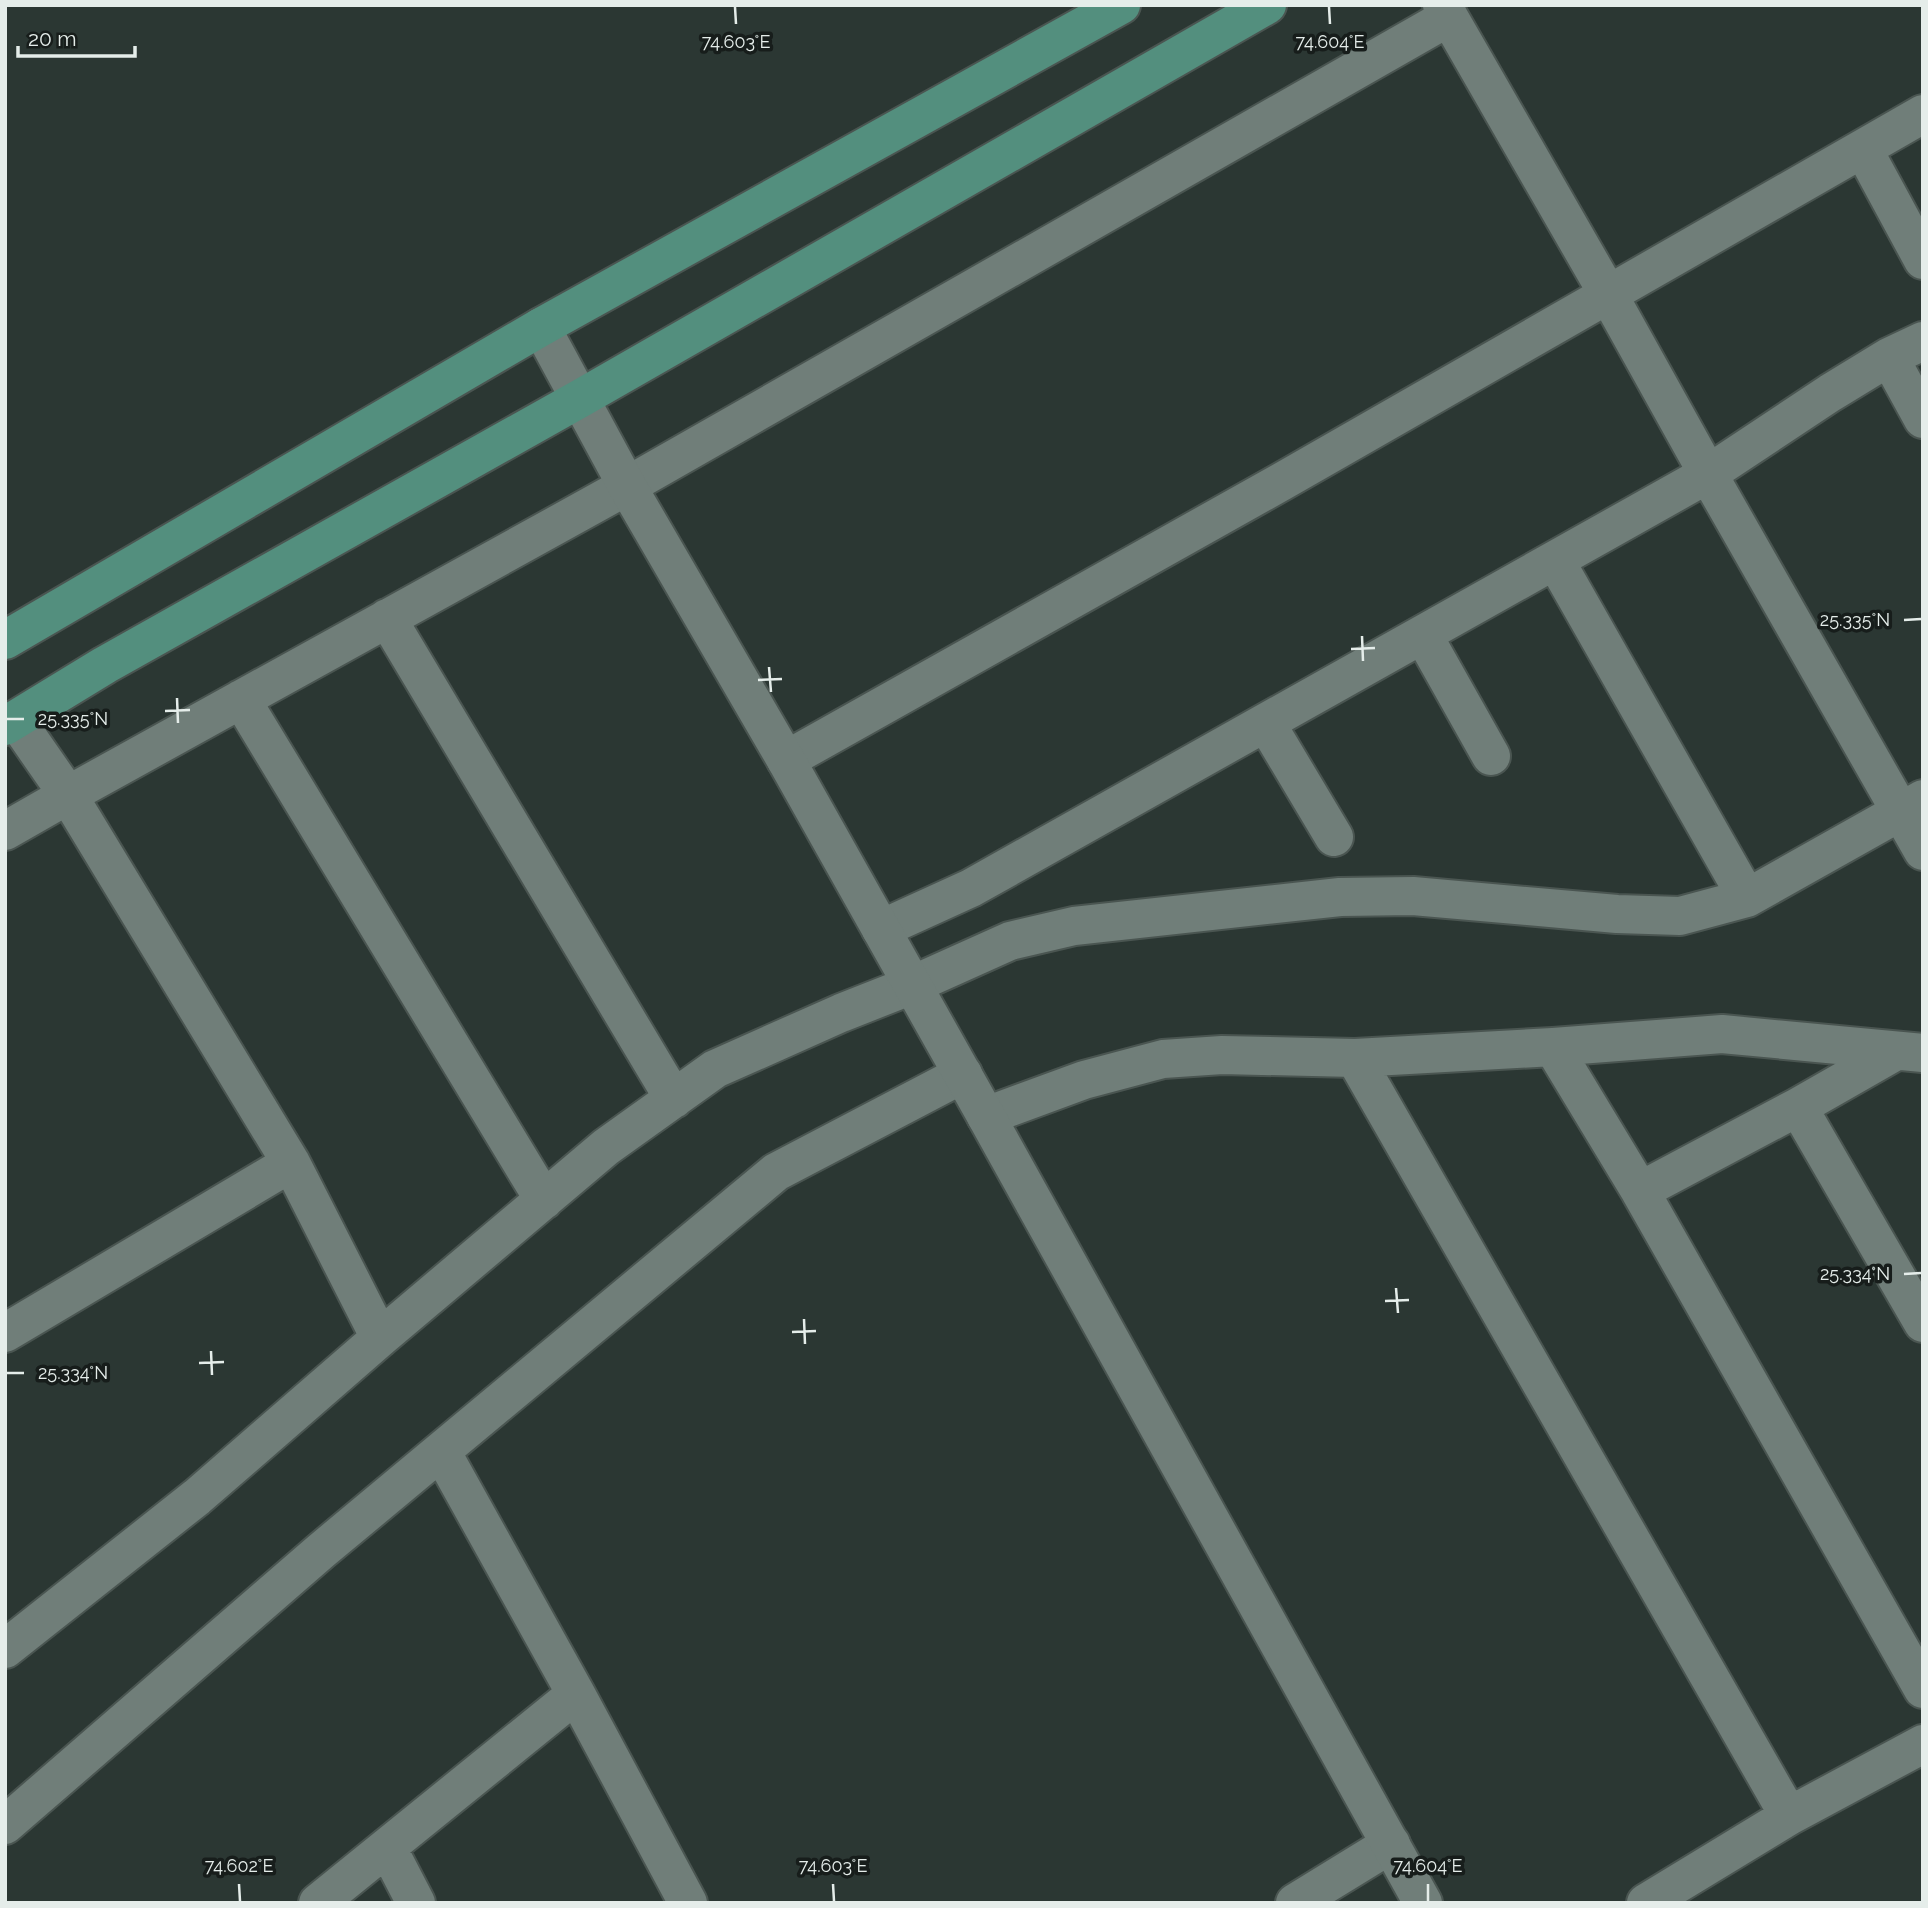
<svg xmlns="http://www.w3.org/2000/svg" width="1928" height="1908" viewBox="0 0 1928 1908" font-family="Raleway,sans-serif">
  <rect width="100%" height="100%" fill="#2b3733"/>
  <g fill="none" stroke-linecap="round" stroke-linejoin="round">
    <defs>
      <path id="minor" d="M1442 5 1608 294 1708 474 1923 851
        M1863 149 1923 260
        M1889 357 1923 419
        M1555 560 1747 898
        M387 618 674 1099
        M1423 635 1491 756
        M241 699 544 1200
        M16 720 68 795 291 1163 380 1338
        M1266 723 1334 837
        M786 760 1281 482 1923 114
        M5 831 68 795 627 486 1449 17
        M881 929 971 888 1708 474 1830 393 1889 357 1923 341
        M1553 1047 1640 1191 1923 1689
        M1355 1058 1789 1816
        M1798 1107 1923 1323
        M986 1116 1084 1080 1163 1059 1222 1055 1355 1058 1553 1047 1722 1034 1923 1053
        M1640 1191 1798 1107 1896 1051
        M5 1333 291 1163
        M441 1451 576 1694 688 1903
        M5 1649 197 1497 380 1338 606 1147 715 1069 841 1013 912 985 1010 941 1074 926 1340 897 1413 896 1617 914 1680 916 1747 898 1923 799
        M5 1825 321 1551 776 1172 963 1074
        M387 1847 416 1903
        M318 1903 576 1694
        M1295 1903 1391 1844
        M1646 1903 1789 1816 1923 1744"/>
      <path id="tertiary" d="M541 327 627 486 786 760 986 1116 1423 1903"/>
      <path id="primary" d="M5 640 541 327 1121 5
        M5 726 105 665 581 398 1267 5"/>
    </defs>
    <!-- minor casing -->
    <use href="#minor" stroke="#4a5551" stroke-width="42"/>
    <!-- tertiary casing -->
    <use href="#tertiary" stroke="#4a5551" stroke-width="42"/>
    <!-- primary casing -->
    <use href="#primary" stroke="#4a5551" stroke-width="42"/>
    <!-- minor -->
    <use href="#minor" stroke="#707e79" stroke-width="38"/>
    <!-- tertiary -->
    <use href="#tertiary" stroke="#707e79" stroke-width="38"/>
    <!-- primary -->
    <use href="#primary" stroke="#538f7e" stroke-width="38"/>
  </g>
  <!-- ticks -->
  <path fill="none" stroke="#e5edea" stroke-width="2.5" d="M735 7 736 24M1329 7 1330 24M1904 620 1921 619M1362 636 1363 661M1351 649 1375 648M769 667 771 692M758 680 782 679M177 698 178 723M165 711 190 710M7 719H24M1904 1274 1921 1273M1396 1288 1398 1313M1385 1301 1409 1300M804 1319 805 1344M792 1332 816 1331M211 1351 212 1375M199 1363 224 1362M7 1373H24M239 1884 240 1901M833 1884 834 1901M1428 1884V1901"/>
  <g font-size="18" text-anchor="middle" fill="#e5edea" stroke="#171d1b" stroke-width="7" stroke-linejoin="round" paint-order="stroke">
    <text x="736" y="48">74.603°E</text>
    <text x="1330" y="48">74.604°E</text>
    <text x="1855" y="626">25.335°N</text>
    <text x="73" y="725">25.335°N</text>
    <text x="1855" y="1280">25.334°N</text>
    <text x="73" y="1379">25.334°N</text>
    <text x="239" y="1872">74.602°E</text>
    <text x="833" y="1872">74.603°E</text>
    <text x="1428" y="1872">74.604°E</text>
  </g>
  <!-- border -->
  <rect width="1928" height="1908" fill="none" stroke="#e5edea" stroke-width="14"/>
  <!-- scale -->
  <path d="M18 46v10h117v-10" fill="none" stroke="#e5edea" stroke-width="3.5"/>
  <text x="28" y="46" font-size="21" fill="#e5edea" stroke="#171d1b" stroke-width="5" paint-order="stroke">20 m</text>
</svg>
